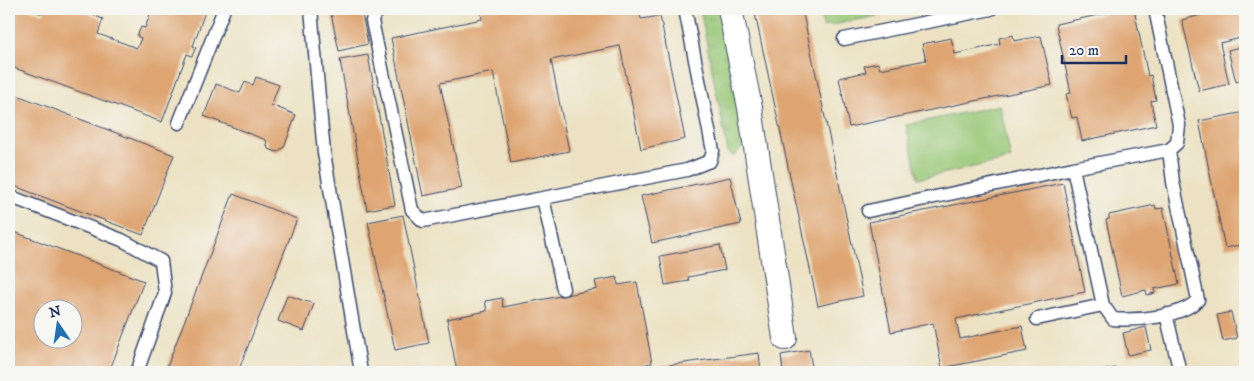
<svg xmlns="http://www.w3.org/2000/svg" width="1254" height="381" viewBox="0 0 1254 381" font-family="'IM FELL DW Pica',serif">
  <defs>
    <pattern id="grass-tufts" width="24" height="20" patternUnits="userSpaceOnUse" patternTransform="scale(1.25)"><rect width="24" height="20" fill="#98c776"/><path d="M3 7l-1-3M5 7V3M7 7l1-3M15 17l-1-3M17 17v-4M19 17l1-3" fill="none" stroke="#82ab68"/></pattern>
  </defs>
  <rect width="100%" height="100%" fill="#f6f6f2"/>
  <filter id="ink" filterUnits="userSpaceOnUse"><feTurbulence type="fractalNoise" baseFrequency=".02" numOctaves="2"/><feDisplacementMap in="SourceGraphic" scale="10" xChannelSelector="R" yChannelSelector="G"/><feConvolveMatrix kernelMatrix="1 2 1 2 8 2 1 2 1" color-interpolation-filters="sRGB"/></filter>
  <filter id="wash" filterUnits="userSpaceOnUse"><feTurbulence type="fractalNoise" baseFrequency=".0096" numOctaves="4" result="noise"/><feDisplacementMap in="SourceGraphic" scale="20" xChannelSelector="R" yChannelSelector="G"/><feGaussianBlur stdDeviation="1.12" result="paint"/><feColorMatrix in="noise" values="0 0 0 0 0 0 0 0 0 0 0 0 0 0 0 0 0 1.4 0 .05"/><feComposite in="paint" operator="in"/></filter>
  <g filter="url(#wash)">
    <rect width="100%" height="100%" fill="#ece2c3"/>
    <!-- grass -->
    <path fill="url(#grass-tufts)" stroke="#5a7b6a" d="M700 9H719L744 139V146L733 157 728 152Z"/>
    <!-- pitch -->
    <path fill="#98c776" stroke="#5a7b6a" d="M820 9H910L823 27Z
      M1000 105 1011 159 918 179 906 125Z"/>
    <g id="blocks">
      <!-- building -->
      <path fill="#dea471" fill-rule="evenodd" d="M9 9H28L43 14 46 9H76L103 19 98 34 137 48 141 38 137 36 141 27 145 28 152 9H206L193 46 196 47 192 56 187 54 162 122 9 66Z
        M330 9H361L368 44 339 51Z
        M480 9H639L641 19 660 16 685 139 641 149 620 46 551 60 569 151 511 163 493 72 440 83 462 188 423 196 391 38 482 19Z
        M754 9H802L863 296 818 306Z
        M1126 9H1134L1148 76 1151 75 1156 100 1151 101 1156 125 1082 141 1077 117 1072 118 1066 94 1071 93 1056 24Z
        M1211 9H1245V37L1220 43 1229 84 1199 91 1182 20 1212 12Z
        M1013 35 1014 41 1041 36 1052 85 849 127 839 78 866 72 864 66 878 63 880 69 926 60 922 44 951 38 955 54 1000 44 999 38Z
        M1245 46V79L1236 82 1228 50Z
        M368 55 395 205 367 210 340 60Z
        M256 77 279 85 271 105 296 115 284 147 277 152 268 149 266 140 204 116 216 84 240 93 245 82 253 85Z
        M9 92 174 155 143 235 9 184Z
        M1245 112V244L1225 248 1199 121Z
        M730 177 741 224 652 243 641 196Z
        M1063 183 1085 292 956 319 960 339 1022 326 1027 351 942 368 933 323 891 332 869 222Z
        M233 194 297 219 238 372H165Z
        M1155 205 1156 209 1163 208 1179 284 1154 289 1155 293 1147 295 1146 290 1122 296 1106 220 1109 219V215Z
        M403 215 429 343 395 350 368 222Z
        M9 230 144 281 109 372H9ZM42 308H72V338H42Z
        M720 245 725 270 688 277 689 281 665 285 660 256Z
        M617 277 618 285 637 282 652 363 604 372H457L447 319 487 311 485 301 502 298 503 307 597 289 595 281Z
        M287 295 314 304 304 331 278 321Z
        M1231 312 1237 338 1223 341 1217 315Z
        M1146 327 1151 350 1128 355 1123 333Z
        M809 350 813 372H783L781 355Z
        M759 353 761 372H661V366Z
        M1116 368V372H1100V371Z"/>
    </g>
  </g>
  <g filter="url(#ink)">
    <use href="#blocks" fill-opacity="0" stroke="#3a4a6d" stroke-width="1"/>
    <g fill="none" stroke-linecap="round" stroke-linejoin="round">
      <defs>
        <path id="service" d="M311 9 324 153 361 372
          M377 9 372 21 412 210 423 221 543 198
          M844 39 991 9
          M179 123 224 9
          M1073 168 1169 150
          M9 196 122 240 161 261 165 293 137 372
          M868 211 1073 168 1103 305 1113 319C1137 321 1181 317 1198 300L1173 182 1169 150 1177 143 1179 125 1155 9
          M563 289 543 198 687 170 710 161 713 151 685 9
          M1166 314 1180 372
          M1037 319 1103 305"/>
        <path id="minor" d="M730 9 750 108 785 338"/>
      </defs>
      <!-- service casing -->
      <use href="#service" stroke="#3a4a6d" stroke-width="15"/>
      <!-- minor casing -->
      <use href="#minor" stroke="#3a4a6d" stroke-width="26"/>
      <!-- service -->
      <use href="#service" stroke="#fff" stroke-width="12"/>
      <!-- minor -->
      <use href="#minor" stroke="#fff" stroke-width="24"/>
    </g>
  </g>
  <!-- margin -->
  <rect width="1254" height="381" fill="none" stroke="#f6f6f2" stroke-width="30"/>
  <!-- north arrow -->
  <g transform="translate(58 324) rotate(347)"><circle r="24" fill="#f6f6f2" stroke="#9ea6b7"/>
  <path d="M0-4L9 19L0 12L-9 19Z" fill="#1f6fb2"/>
  <text y="-8" font-size="14" font-weight="bold" text-anchor="middle" fill="#1b2f5e">N</text>
  </g>
  <!-- scale -->
  <path d="M1062 55v8h64v-8" fill="none" stroke="#1b2f5e" stroke-width="2.5"/>
  <text x="1069" y="55" font-size="15" fill="#1b2f5e" stroke="#f6f6f2" stroke-width="4" paint-order="stroke">20 m</text>
</svg>
